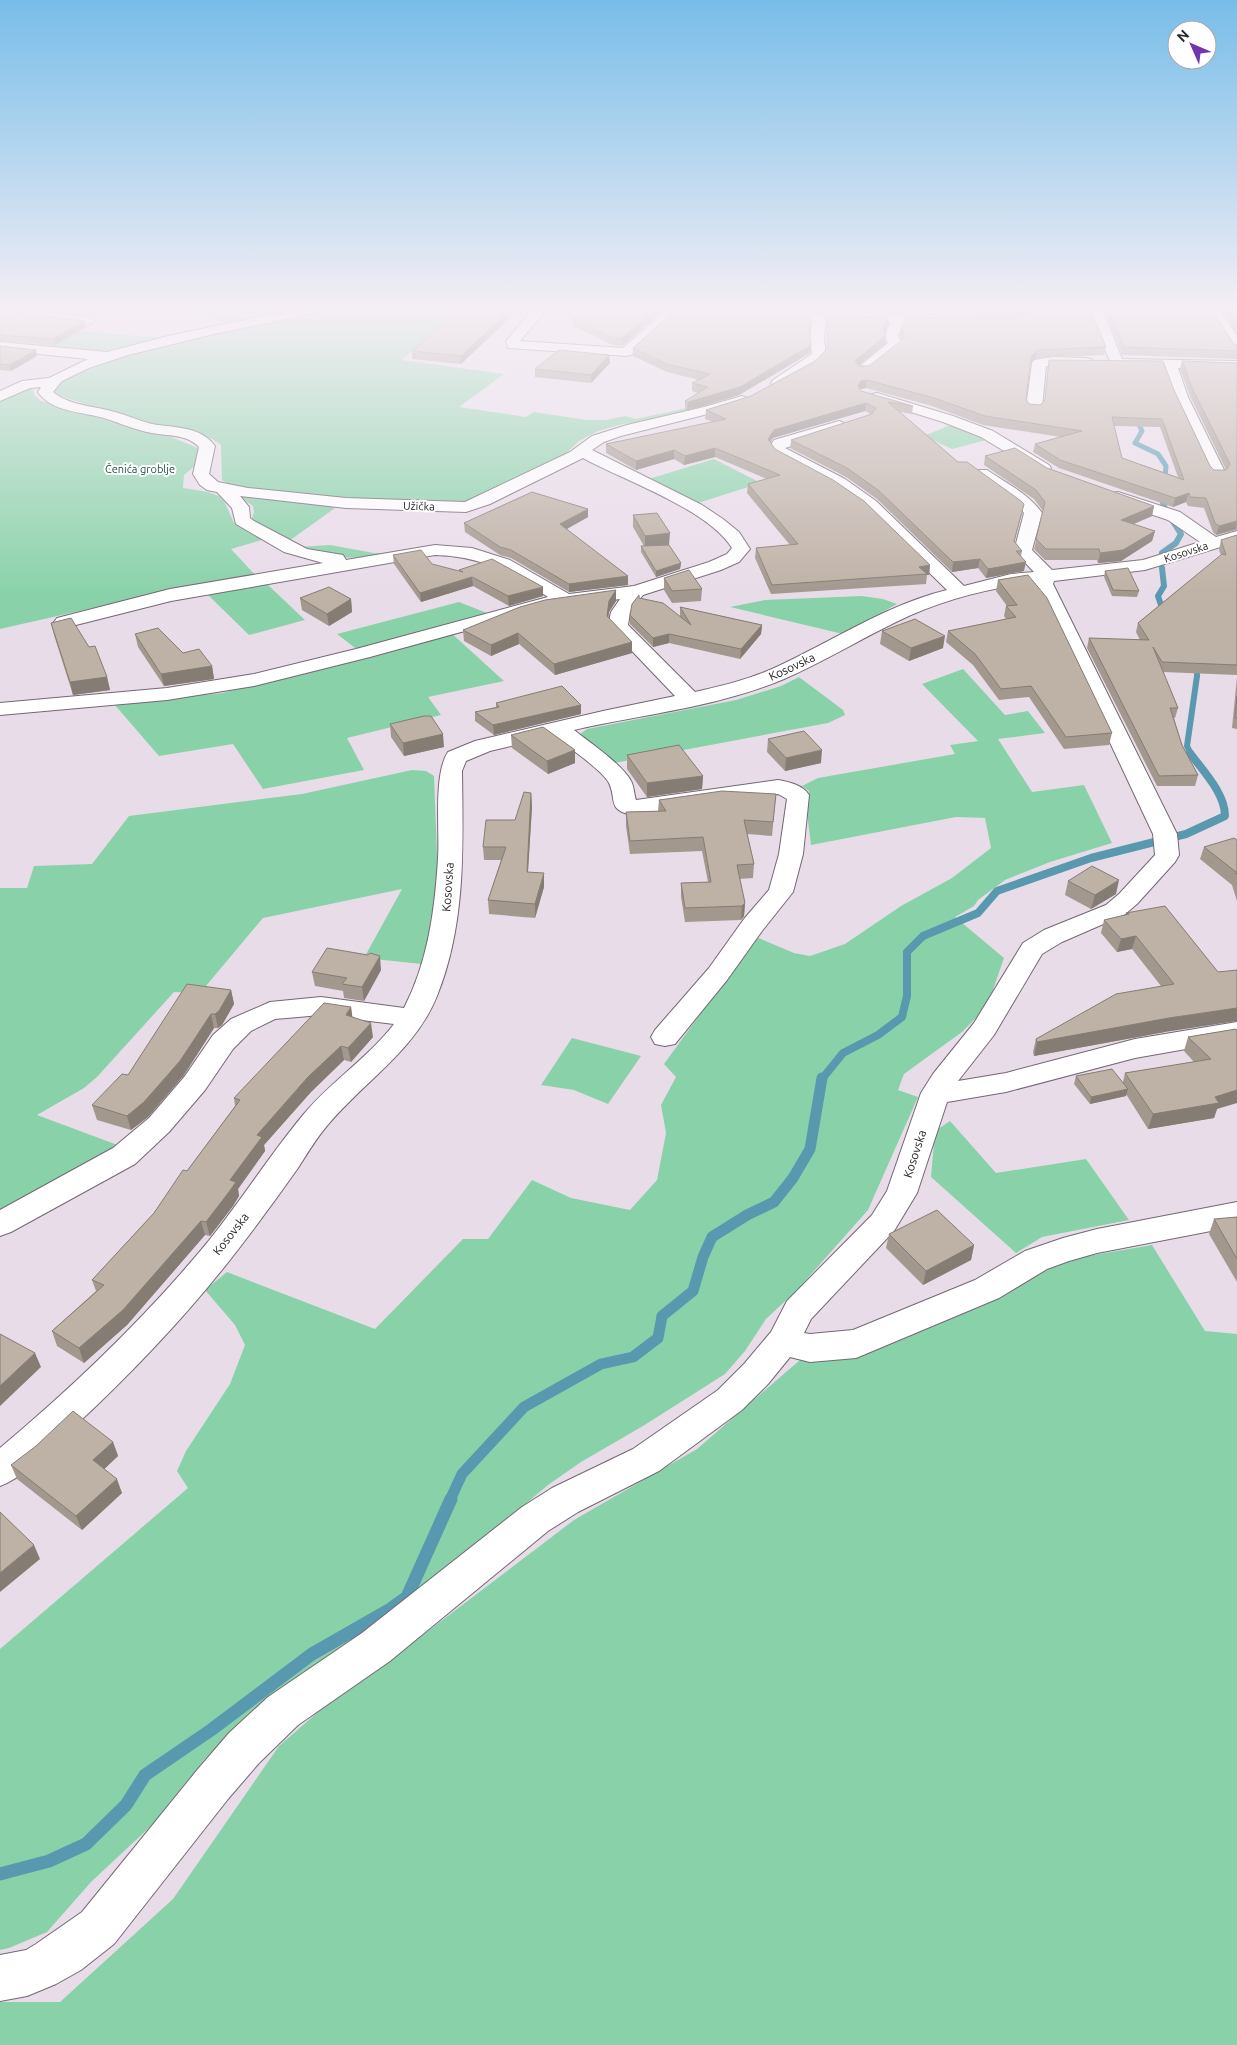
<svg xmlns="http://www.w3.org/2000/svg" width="1237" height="2045" viewBox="0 0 1237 2045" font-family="Ubuntu,sans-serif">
  <rect width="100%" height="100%" fill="#e9dce9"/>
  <!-- green -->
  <path fill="#89d2a9" d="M156 309H305L231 323Z
    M325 309H458L402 360 504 374 459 407 526 417 534 412 587 420H606L625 416 636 419 691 407 704 411 661 419 623 424 598 431 579 441 563 456 465 503 385 502 231 486 222 480 221 445C200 428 175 432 151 425 123 417 94 406 66 398L55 392 54 387 60 381 143 348Z
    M80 331 163 338 109 352 31 347 54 336 66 337Z
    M31 386 35 396 41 401 137 429 171 437 198 448 196 465 184 475 183 488 208 492 219 496 224 501 234 523 262 540 231 549 257 577 172 590 0 629V399Z
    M953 424 990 439 952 449 924 436Z
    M714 459 761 483 698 503 649 479Z
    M239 496 305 502 335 508 289 541 254 524 252 518 254 512 253 506Z
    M330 545 374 553H393L370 558 328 557 298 547Z
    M267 584 305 620 249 635 206 593Z
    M862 596 883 599 897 604 843 634 730 607 765 600Z
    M459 602 487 613 359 651 337 634Z
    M450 632 504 681 428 697 441 715 347 738 364 770 263 789 233 744 159 756 114 704 222 693 323 668Z
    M963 669 1005 715 1028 711 1045 733 998 739 1032 792 1084 785 1112 843 1050 862 1005 880 978 900 974 906 955 917 1004 958 987 1007 962 1032 904 1074 898 1090 918 1097 868 1210 798 1289 766 1319 745 1351 725 1374 643 1426 581 1462 548 1485 374 1632 229 1735 204 1760 151 1826 91 1882 47 1932 9 1948 0 1950V1649L188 1488 177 1471 186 1451 230 1384 245 1345 235 1325 205 1290 227 1272 375 1329 463 1239H488L532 1180 571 1198 630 1210 657 1180 666 1133 661 1105 676 1077 664 1064 756 937 794 953 810 956 845 944 901 906 952 878 991 848 985 818 956 817 811 845 807 813 809 791 802 786 818 778 955 754 950 745 978 741 922 684Z
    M799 677 843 710 845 715 828 723 614 763 579 735 587 729 736 700 781 686Z
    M412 770 426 771 434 776 438 881 435 914 422 964 364 958 402 889 263 918 200 993 174 992 97 1077 84 1088 37 1115 123 1147 0 1209V888H27L34 866 92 864 129 816 302 794Z
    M572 1038 641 1056 608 1104 574 1090 541 1085Z
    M950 1121 996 1173 1086 1159 1129 1220 1042 1237 1016 1253 931 1177 935 1131Z
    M1152 1245 1205 1331 1237 1334V2045H0V2002H60L173 1899 279 1746 334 1698 399 1653 574 1520 697 1449 800 1360 1064 1260Z"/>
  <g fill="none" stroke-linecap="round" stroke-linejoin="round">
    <!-- stream-far4 -->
    <path stroke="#5899b0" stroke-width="5" d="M1136 418 1142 431 1135 443 1158 454 1166 466 1163 503"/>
    <!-- stream-far3 -->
    <path stroke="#5899b0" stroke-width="6" d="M1162 553 1176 543 1181 534 1165 509 1163 502
      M1162 568 1164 586 1158 596 1162 608 1167 614
      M1191 754 1187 746 1197 676V663"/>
    <!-- stream-far2 -->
    <path stroke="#5899b0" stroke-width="8" d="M822 1079 843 1053 878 1035 902 1017 907 996V952L923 936 978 913 997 891 1091 858 1186 834 1225 816C1225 793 1203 771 1190 753"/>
    <!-- stream-far1 -->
    <path stroke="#5899b0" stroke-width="11" d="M450 1500 462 1474 524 1407 601 1364 633 1357 658 1338 662 1316 693 1291 703 1257 712 1237 747 1215 774 1202 793 1178 810 1149 822 1078"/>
    <!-- stream -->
    <path stroke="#5899b0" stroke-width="13" d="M0 1874 49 1861 86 1844 126 1805 145 1775 211 1730 312 1654 389 1610 407 1597 451 1499"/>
    <defs>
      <path id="street" d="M9 309H24L88 317 95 321 88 325 18 316 9 317 0 321V311Z
        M297 309H322L315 313 214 334 128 355 89 368 62 381 53 392C70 406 95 406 115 412 127 415 139 421 152 424 174 428 201 426 215 446L209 474 218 482 248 488 346 498 465 502 570 452 592 436 627 425 704 407 742 396 747 398 750 401 747 404 621 436 604 442 592 450 702 505 723 519 739 532 750 549 739 562 721 570 643 595 630 612 628 625 695 692C721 686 747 680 772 669 830 643 885 605 947 590L864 509 833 487 775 456 769 448 774 440 839 421 844 423 847 426 844 429 785 448 845 479 876 501 964 586 1011 574 1034 572 1014 551 1024 513 1021 509 975 476 973 473 975 470H987C1006 483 1029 494 1042 513L1032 550 1052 570 1143 560 1200 542 1168 520 1112 501 1110 497 1112 493 1118 492 1180 512 1216 537 1237 531V542L1145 570 1054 581 1053 584 1177 834 1179 855 1175 862 1137 904 1124 915 1062 942 1042 954 994 1035 958 1081 1006 1073 1135 1039 1237 1022V1040L1135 1058 1006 1092 947 1102 917 1193 894 1231 811 1319 804 1333 810 1334 853 1330 975 1280 1025 1251 1063 1238 1097 1229 1237 1202V1226L1097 1253 1069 1261 1047 1269 999 1298 856 1358 810 1362 790 1357 768 1384 742 1410 659 1471 578 1512 548 1531 390 1661 298 1725 259 1763 228 1799 114 1944 81 1970 56 1984 27 1996 0 2001V1955L26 1950 36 1944 82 1912 198 1769 229 1733 268 1697 362 1633 522 1507 552 1488 633 1449 718 1390 744 1364 771 1332 787 1301 872 1215 887 1191 921 1093 933 1074 974 1023 1023 943 1044 930 1106 905 1119 894 1155 855 1153 834 1035 583C987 588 939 601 896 622 859 640 823 662 784 679 718 707 644 714 574 730 588 741 624 766 631 781 634 786 634 794 636 800L778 780C789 782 803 785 809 795L803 854 793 892 762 931 727 980 675 1044 665 1046 655 1044 651 1037 655 1030 709 968 744 919 769 890 779 854 787 799 778 794 631 815C607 809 617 800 609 783 603 771 566 745 553 736L490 751 466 761 462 771C463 847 466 924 437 996 415 1051 363 1082 326 1127 315 1140 307 1154 298 1168 279 1195 260 1221 240 1247 191 1311 135 1370 76 1425 55 1445 27 1476 0 1486V1448C74 1386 145 1318 207 1243 241 1201 269 1156 303 1115 330 1082 367 1059 394 1024L321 1015 275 1019 251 1031 233 1049 205 1090 169 1132 135 1164 11 1232 0 1236V1210L113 1148 149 1118 185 1076 213 1035 231 1019 270 1002 321 997 404 1008C428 962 435 909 438 858 440 831 433 774 448 752L475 741 603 711 675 696 608 626 611 612 620 599 545 609 370 657 254 686 167 700 0 715V703L167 688 254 674 356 649 548 597C510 572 481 556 435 555L171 601 64 628 57 626 54 622 57 618 170 589 323 563 284 552 236 524 232 508 217 492 207 490 200 485 193 474 199 447C187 434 168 436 152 433 135 430 120 423 104 418 83 412 51 412 38 392L41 387 30 388 0 401V391L22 381 49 378 88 359 0 350V342L107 352 168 336ZM583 458C623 480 708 509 732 548L727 554 709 562 634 586 569 594 510 560 472 548 435 545 346 560 343 555 307 549 254 521 250 518 249 507 240 496 346 508 466 512 490 504Z
        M533 309H547L520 341 623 348 667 309H682L631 355 626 356 508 348 506 341Z
        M782 309H800L824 317 826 320 824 338 826 355 813 367 778 387 773 386 771 383 773 380 812 354 810 338 812 322 783 312Z
        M1089 309H1102L1122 359 1237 361V369L1178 368 1188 397 1226 474 1224 477H1212L1210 474 1174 397 1163 367 1111 364Z
        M1207 309H1220L1237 336V351L1232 350Z
        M851 314 943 315 950 319 943 323H904L898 336 902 344 900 347 868 372H858L856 369 888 343 884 336 891 322 846 321 844 318Z
        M1052 357 1086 358 1091 359 1093 362 1091 365 1086 366H1046L1042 408 1039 411H1029L1026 408 1032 363 1034 360Z
        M877 393 953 416 993 431 1049 465 1051 468 1049 471H1037L981 437 943 422 872 400 870 397 872 394Z"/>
    </defs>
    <!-- street casing -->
    <use href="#street" stroke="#736773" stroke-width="2"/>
    <!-- street -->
    <use href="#street" fill="#fff" fill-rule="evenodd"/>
  </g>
  <!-- wall -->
  <path fill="#a3988e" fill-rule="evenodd" d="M38 309H98L88 315Z
    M460 309H531L530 310 519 309 461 364 412 359V351Z
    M547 309H664L622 346 612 345 574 326 573 319 580 313 548 311Z
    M805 309H1090L1106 347 1104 355 1036 358 1030 364 1026 399 1029 404 1040 405 1045 401 1049 360 1174 390 1210 466 1214 470H1226L1190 396 1180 369 1182 361 1237 363V530L1216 535 1213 532 1204 508 1188 506 1186 502 1173 507 1059 468 1033 452 1035 444 1061 437 983 425 932 406 866 388 861 389V391L913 406 912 414 900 412 958 462 1022 513 1014 542 1022 551 1021 556 1024 571 986 578 978 568 952 572 877 499 846 477 790 448 791 440 872 415 865 411 773 438 770 443 775 449 930 565 929 575H927L926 584 771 594 755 558 756 548 790 545 747 493 748 484 767 479 715 457 684 465 674 459 636 470 606 453V444L713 422 705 419 706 410 751 396 815 361 827 349V316L888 325 885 331 886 343 858 365 869 366 902 340 900 336 901 328 1017 318 1021 316 816 312ZM1114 426 1160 427 1178 477 1122 458Z
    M1104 309H1211L1234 344 1237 345V359L1122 355Z
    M1222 309H1237V333Z
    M0 316 84 321 86 327 55 345 0 341Z
    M809 332 810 353 739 395 687 411 685 410V401L698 393 692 391V383L699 380 667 372 633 356V348Z
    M0 346 37 356 11 371 0 370Z
    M609 355 610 363 591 383 535 377V369Z
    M985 456 1047 468 1154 506 1152 516 1134 524 1155 531 1152 541 1121 561 1098 563 1097 560H1045L1034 549 1043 511 1034 499 984 465Z
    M633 515 669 545 681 563 680 569 656 577 641 552V546H644L633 527Z
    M588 517 567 529 628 585 569 592 511 558 500 555 465 532 464 523Z
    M1237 535V675L1163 672 1178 708 1175 718H1174L1182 745 1198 775 1195 786H1157L1087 648 1089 638 1140 640 1136 632 1138 623 1221 555 1219 550 1221 540Z
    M393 555 459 571V570L543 596 509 606 473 586 421 602 394 564Z
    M1105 571 1139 591 1137 597 1112 596 1104 577Z
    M1028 575 1112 733 1109 745 1064 749 1029 697 999 700 973 665 946 642 948 631 1006 619 1004 616 1006 606H1007L996 591 998 580Z
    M664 578 702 589 701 601 672 603 664 590Z
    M616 590V601L609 612 608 618 632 653 555 675 519 644 491 656 464 641 463 630Z
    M300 598 351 599 352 612 329 626 302 610Z
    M639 598 680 616V607L762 625 761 634 740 659 669 643 653 647 630 624V615Z
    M51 623 107 677 110 690 73 695 54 635Z
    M882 631 943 648 909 661 880 644Z
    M135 634 212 666 214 679 164 686 138 647Z
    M1237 677V729L1232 728Z
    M496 703 581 705V714L494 735 475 721V712L496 707Z
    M390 724 444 747 404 756 391 737Z
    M511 735 575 750V763L548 774 512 748Z
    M768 739 821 763 785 771 767 752Z
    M627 755 703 776 702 789 647 797 627 769Z
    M531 793 532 807 528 872 544 887 535 918 489 914 488 900 501 860H484L483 847 515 820Z
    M776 794 772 836 747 834 754 864 753 878 739 879 745 903 744 916 741 920 685 922 681 897V883L708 882 702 851 630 854 626 826V812L658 811 659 800Z
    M1237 840V901L1232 885 1200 859 1204 847Z
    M1068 881 1116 894 1091 909 1065 895Z
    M1126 913 1218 972 1165 1032 1034 1056 1033 1052 1036 1039 1161 986 1132 949 1117 952 1101 933 1104 920 1126 915Z
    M381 970 364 1001 344 998 343 991 315 986 312 972Z
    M231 990 234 1004 222 1025 218 1028H214L184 1075 148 1117 131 1130 97 1120 92 1105Z
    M351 1007 352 1017 373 1037 351 1062 344 1060 311 1092 264 1145 265 1151 238 1189 239 1196 233 1206 210 1236 205 1235 127 1325 84 1363 57 1346 52 1331 96 1291 92 1280 154 1213 187 1171 235 1106 234 1098Z
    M1236 1029 1217 1109 1214 1118 1148 1129 1126 1094V1096L1090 1104 1074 1084 1076 1076 1123 1082 1125 1073 1194 1062 1184 1051 1188 1037Z
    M1237 1217V1282L1209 1234 1214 1219Z
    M889 1234 974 1245 971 1260 923 1285 886 1248Z
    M113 1442 118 1456 104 1469 122 1493 82 1530 17 1479 11 1465Z"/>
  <!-- shaded-wall -->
  <path fill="#857c74" d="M87 309H98L88 315Z
    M511 309H519L461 364V356Z
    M656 309H664L622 346V338Z
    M889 317 888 325 882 335 883 327Z
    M84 321 86 327 55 345 53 339Z
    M886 335V343L854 369 855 361Z
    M811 345 810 353 739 395 687 411 688 402Z
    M36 350 37 356 11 371 10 365Z
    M1037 350 1036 358 1030 365 1031 357Z
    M609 355 610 363 591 383V375Z
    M867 380 866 388 861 389 858 385 861 381Z
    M866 403 865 411 773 438 767 448 768 439 774 430Z
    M715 448V457L684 465 685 456Z
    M674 450V459L636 470V461Z
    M1189 493 1186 502 1173 507 1175 498Z
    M1024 504 1022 513 1012 551 1014 541Z
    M1154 506 1152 516 1119 530 1121 520Z
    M588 509V517L561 532 560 524Z
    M1237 521 1236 529 1216 535 1219 526Z
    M1155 531 1152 541 1121 561 1098 563 1100 553Z
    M670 533 669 545 645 547V536Z
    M980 559 978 568 952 572 953 562Z
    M1026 562 1024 571 986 578 988 569Z
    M681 563 680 569 656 577V571Z
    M930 565 929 575H927L919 567Z
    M628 576V585L569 592V584Z
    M472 577 473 586 421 602 420 593Z
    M543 587V596L509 606 508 596Z
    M616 590V601L609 612 607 627V616L609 601Z
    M351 599 352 612 329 626 327 614Z
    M762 625 761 634 740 659 741 649Z
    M518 633 519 644 491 656V645Z
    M669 634V643L653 647V638Z
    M945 636 943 648 909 661 911 648Z
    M632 642V653L555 675 554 664Z
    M212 666 214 679 164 686 161 674Z
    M107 677 110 690 73 695 70 682Z
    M581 705V714L494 735 493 725Z
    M443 734 444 747 404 756 403 743Z
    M575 750V763L548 774 547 761Z
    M822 750 821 763 785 771 786 758Z
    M703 776 702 789 647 797V783Z
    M531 793 532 807 527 886V872Z
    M544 873V887L535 918V904Z
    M1119 880 1116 894 1091 909 1095 895Z
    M745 903 744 916 741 920 742 906Z
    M1136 936 1132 949 1117 952 1121 939Z
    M380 956 381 970 364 1001 362 987Z
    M231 990 234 1004 222 1025 218 1028 215 1014Z
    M351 1007 353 1021 346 1015Z
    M1237 1008V1021L1165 1032 1034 1056 1037 1042 1169 1018Z
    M211 1014 214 1028 184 1075 148 1117 131 1130 127 1116Z
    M371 1023 373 1037 351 1062 348 1048Z
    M341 1046 344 1060 311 1092 264 1145 265 1151 238 1189 239 1196 233 1206 210 1236 206 1222 257 1135 308 1077Z
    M1128 1089 1126 1096 1090 1104 1091 1097Z
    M1237 1090V1103L1217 1109 1214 1118 1148 1129 1153 1114Z
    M201 1221 205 1235 127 1325 84 1363 79 1348Z
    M974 1245 971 1260 923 1285 926 1271Z
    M35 1353 41 1367 0 1406V1386Z
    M113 1442 118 1456 98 1475 93 1460Z
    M117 1479 122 1493 82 1530 76 1516Z
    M34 1545 40 1559 0 1592V1573Z"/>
  <!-- building -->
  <path fill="#beb1a5" stroke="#857c74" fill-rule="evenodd" d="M460 309H511L461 356 412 351Z
    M584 309H656L622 338H612L573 319Z
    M677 309H790L811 316 809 330 811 345 740 387 688 402 685 401 708 387 692 383 710 374 667 364 633 348Z
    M1024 309H1090L1106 347 1037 350 1031 357 1026 399 1029 404 1040 405 1045 400 1049 360 1163 361 1174 390 1210 466 1214 470H1226L1230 464 1192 388 1182 361 1237 363V521L1219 526 1215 523 1206 498 1190 497 1189 493 1175 498 1060 460 1035 444 1082 431 985 416 934 398 867 380 861 381 858 385 861 391 913 406 888 402 958 462H967L1021 501 1024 504 1014 541 1022 551H1016L1026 562 988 569 980 559 953 562 878 490 847 468 791 440 872 414 876 408 866 403 774 430 768 439 775 449 833 480 864 501 930 565 919 567 927 574 772 585 756 548 798 544 748 484 780 475 715 448 685 456 674 450 636 461 606 444 726 419 706 410 751 396 815 361 828 348 827 316 889 317 883 327 886 335 855 361 859 366H869L902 340 905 335 901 328 906 317 1017 318 1026 313ZM1112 417 1162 419 1184 480 1122 458Z
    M1108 309H1211L1234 344 1237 345V351L1124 347Z
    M1229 309H1237V322Z
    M17 312 84 321 53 339 0 335V316Z
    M0 346 36 350 10 365 0 364Z
    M559 350 609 355 591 375 535 369Z
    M1015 448 1047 468 1154 506 1121 520 1155 531 1123 550 1100 553 1099 549H1046L1036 539 1045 502 1036 490 985 456Z
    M532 492 588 509 560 524 628 576 569 584 511 550 500 547 464 523Z
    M657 513 670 533 645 536 633 515Z
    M1237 535V665L1162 662 1153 647 1178 708H1170L1182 745 1198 775 1159 776 1089 638 1149 640 1138 623 1222 554 1226 555 1221 540Z
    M669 545 681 563 656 571 641 546Z
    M421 550 432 564 463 572 459 570 492 559 543 587 508 596 472 577 420 593 393 555Z
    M1128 568 1139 591 1113 590 1105 571Z
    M689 570 702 589 672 591 664 578Z
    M1028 575 1047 598 1112 733 1066 737 1031 686 1001 689 975 654 948 631 1016 617 1006 606 1017 605 998 580Z
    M329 587 351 599 327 614 300 598Z
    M616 590 609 601 607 616 632 642 554 664 518 633 491 645 463 630 520 607 545 600Z
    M639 595V598L663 603 691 625 680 607 762 625 741 649 669 634 653 638 630 615 632 604Z
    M71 618 89 647 95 646 107 677 70 682 51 623Z
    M915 619 945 636 911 648 882 631Z
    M158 628 183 653 199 649 212 666 161 674 135 634Z
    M562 686 581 705 493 725 475 712 499 707 496 703Z
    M1237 696V718H1235Z
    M424 716H431L443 734 403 743 390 724Z
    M543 727 575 750 547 761 511 735Z
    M804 731 822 750 786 758 768 739Z
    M679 745 703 776 647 783 627 755Z
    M722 791 776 794 773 822 744 820 754 864 737 865 745 903 742 906 685 908 681 883 711 882 703 837 630 841 626 812 666 811 659 800Z
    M524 792 531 793 527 872 544 873 535 904 488 900 506 847H483L486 820H515Z
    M1234 838 1237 840V875L1236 872 1204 847Z
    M1092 866 1119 880 1095 895 1068 881Z
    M1165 906 1218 972 1237 970V1008L1169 1018 1037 1042 1036 1039 1116 994 1174 984 1136 936 1121 939 1104 920 1129 914 1126 913Z
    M327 948 368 955 370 953 380 956 362 987 342 984 347 978 312 972Z
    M187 984 231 990 219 1011 215 1014H211L180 1061 144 1102 127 1116 92 1105 122 1074 128 1075Z
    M324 1003 351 1007 346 1015 371 1023 348 1048 341 1046 308 1077 257 1135 262 1137 230 1180 236 1182 229 1192 206 1222 201 1221 123 1310 79 1348 52 1331 104 1285 92 1280 154 1213 183 1170 187 1171 240 1100 234 1098Z
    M1236 1029 1237 1030V1090L1215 1097 1219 1103 1153 1114 1125 1073 1211 1059 1188 1037Z
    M1112 1069 1128 1089 1091 1097 1076 1076Z
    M937 1210 974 1245 926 1271 889 1234Z
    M1237 1217V1259L1214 1219Z
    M0 1334 35 1353 0 1386Z
    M73 1411 113 1442 93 1460 117 1479 76 1516 11 1465 36 1446Z
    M0 1512 34 1545 0 1573Z"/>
  <!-- sky -->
  <linearGradient id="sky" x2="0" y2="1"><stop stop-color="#77bde9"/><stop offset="0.52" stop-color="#f5eff5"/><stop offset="1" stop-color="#f5eff5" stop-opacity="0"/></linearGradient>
  <rect width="1237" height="595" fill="url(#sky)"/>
  <g text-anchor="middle" stroke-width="4" stroke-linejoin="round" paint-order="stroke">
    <!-- far-park labels -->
    <g font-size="11" fill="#195438" stroke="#fff">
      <text x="140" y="473">Čenića groblje</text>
    </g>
    <!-- far-street labels -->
    <g font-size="11" fill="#282328" stroke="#fff">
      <text transform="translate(419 506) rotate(2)" y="4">Užička</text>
      <text transform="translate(1186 552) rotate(-18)" y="4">Kosovska</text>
    </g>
    <!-- street labels -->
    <g font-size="12" fill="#282328" stroke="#fff">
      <text transform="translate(792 667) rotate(-25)" y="4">Kosovska</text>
      <text transform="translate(448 887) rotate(-86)" y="4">Kosovska</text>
      <text transform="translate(915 1154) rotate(-72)" y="4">Kosovska</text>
      <text transform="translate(231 1234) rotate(-52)" y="4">Kosovska</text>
    </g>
  </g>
  <!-- north arrow -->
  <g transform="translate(1192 45) rotate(315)"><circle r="24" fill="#ffffff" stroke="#a9a7a9"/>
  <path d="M0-4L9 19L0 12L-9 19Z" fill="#7236ac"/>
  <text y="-8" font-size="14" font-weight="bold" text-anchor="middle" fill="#282328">N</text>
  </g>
</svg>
